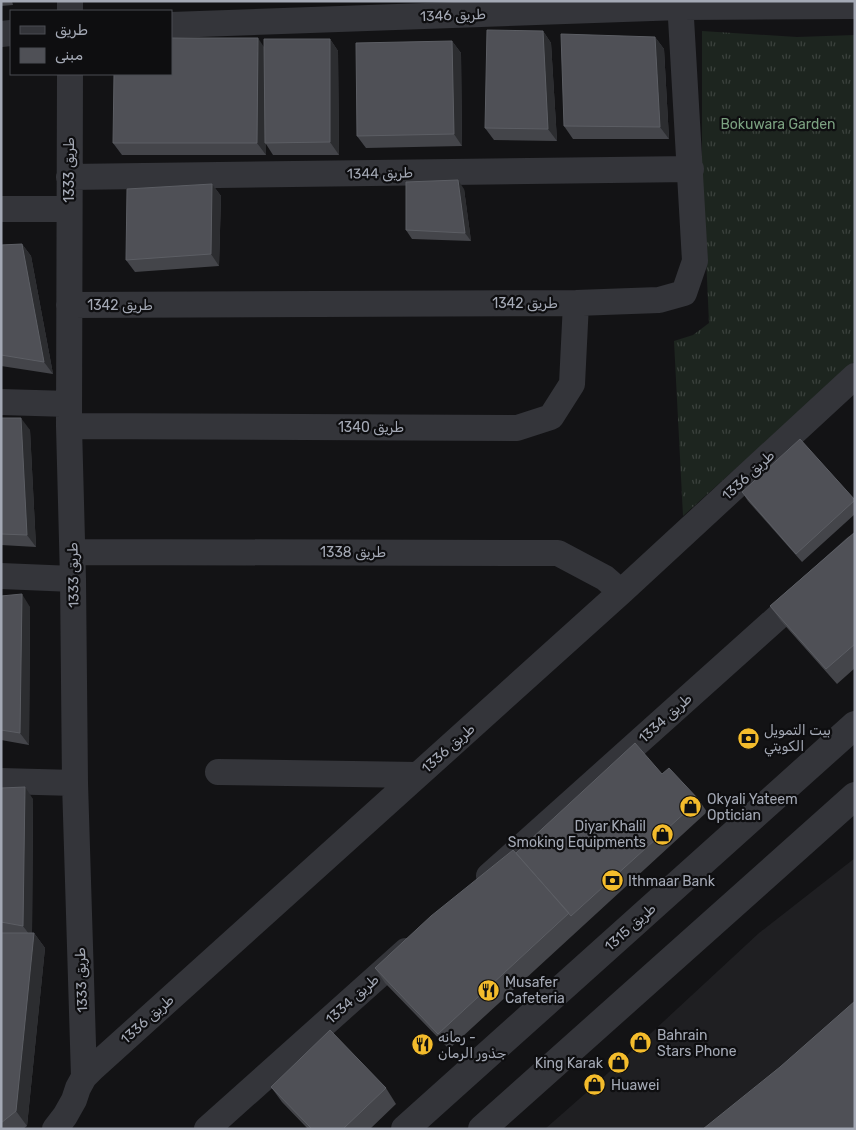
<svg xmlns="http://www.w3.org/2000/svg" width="856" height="1130" viewBox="0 0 856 1130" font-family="Rubik,Cairo,sans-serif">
  <defs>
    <pattern id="grass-tufts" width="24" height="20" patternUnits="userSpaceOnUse" patternTransform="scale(1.25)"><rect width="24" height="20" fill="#1d251f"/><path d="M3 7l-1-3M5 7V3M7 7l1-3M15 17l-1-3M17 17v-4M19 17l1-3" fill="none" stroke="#3b423d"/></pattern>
  </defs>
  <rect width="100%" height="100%" fill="#131315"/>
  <!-- built -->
  <path fill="#1f1f22" d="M855 858V1016L720 1129H545L595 1085 759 933Z"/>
  <!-- grass -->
  <path fill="url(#grass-tufts)" d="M702 31 797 37 855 35V361L683 516 674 341 693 335 709 323 702 169Z"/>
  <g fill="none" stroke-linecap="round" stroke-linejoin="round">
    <!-- minor -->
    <path stroke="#34353a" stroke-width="26" d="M70 1V11
      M171 25 681 7 855 6
      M1 34 11 33
      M70 74 69 426 73 579 75 783 84 1077
      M69 177 691 169
      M1 209H69
      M69 305 576 303 659 300 684 293 695 261 680 1
      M1 402 69 404
      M69 426 517 428 551 417 572 384 576 303
      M73 552 558 553 605 578 621 592
      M1 576 73 579
      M218 772 418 775
      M1 781 75 783
      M489 876 855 548
      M55 1129 65 1116 74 1100 78 1088 84 1077 93 1068 621 592 855 376
      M207 1129 406 951"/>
    <!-- tertiary -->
    <path stroke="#34353a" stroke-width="28" d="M405 1129 855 725
      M482 1129 855 796"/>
  </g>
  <!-- wall -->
  <path fill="#44454a" d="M1 1H12L13 5 1 6Z
    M543 31 551 43 557 141 494 140 485 128Z
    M655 37 664 49 669 139H573L564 126Z
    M330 39 338 51 339 155H273L266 144V155H122L113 143 264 48Z
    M452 41 461 53 462 146 366 148 357 136Z
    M212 184 221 196 219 266 135 272 126 260Z
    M464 189 471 241 412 239 406 230Z
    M22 244 31 256 53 374 1 366V245Z
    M1 418 30 430 36 547 1 545Z
    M742 492 855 500V514L802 562 748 501Z
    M855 532V668L837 684 781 621 770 606Z
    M1 596 30 607 29 745 1 740Z
    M662 774 699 800 707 812 449 1049 385 983 375 968 516 853Z
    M1 788 33 799 32 933H34L45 948 27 1126 23 1129H1Z
    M271 1087 386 1088 396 1104 370 1129H308L282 1102Z"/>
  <!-- shaded-wall -->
  <path fill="#2c2d30" d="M543 31 551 43 557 141 548 129Z
    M655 37 664 49 669 139 660 127Z
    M258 38 266 50 265 143 266 144V155L257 143Z
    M330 39 338 51 339 155 330 142Z
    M452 41 461 53 462 146 454 134Z
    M458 180 464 189 471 241 465 233Z
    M212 184 221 196 219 266 211 254Z
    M22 244 31 256 53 374 44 362Z
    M21 418 30 430 36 547 27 535Z
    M22 594 30 607 29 745 20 733Z
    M25 787 33 799 32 938 23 926Z
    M34 933 45 948 27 1126 16 1111Z"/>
  <!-- building -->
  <path fill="#4f5056" stroke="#5c5e64" d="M487 30 543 31 548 129 485 128Z
    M561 34 655 37 660 127 564 126Z
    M171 38H258L257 143H113L114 74H171Z
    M264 39H330V142L265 143Z
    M452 41 454 134 357 136 356 43Z
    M458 180 465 233 406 230V182Z
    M212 184 211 254 126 260 127 189Z
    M22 244 44 362 1 355V245Z
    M1 418H21L27 535 1 534Z
    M800 439 855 500 796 554 742 492Z
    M855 532V644L826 669 770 606Z
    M22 594 20 733 1 730V596Z
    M635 743 662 774 669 768 699 800 571 916 516 853Z
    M25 787 23 926 1 922V788Z
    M513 850 569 913 438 1034 375 968 431 916Z
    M1 933H34L16 1111 1 1123Z
    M855 1001V1129H703L780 1067Z
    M330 1030 386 1088 343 1129H312L271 1087Z"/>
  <!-- icons -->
  <defs>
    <symbol id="bank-disc" viewBox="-11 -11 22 22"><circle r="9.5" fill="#f4bc2c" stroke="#0e0e10"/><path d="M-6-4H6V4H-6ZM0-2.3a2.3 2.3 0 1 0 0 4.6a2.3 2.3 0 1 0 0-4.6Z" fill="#111"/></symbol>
    <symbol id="shop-disc" viewBox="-11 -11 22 22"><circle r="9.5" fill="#f4bc2c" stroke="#0e0e10"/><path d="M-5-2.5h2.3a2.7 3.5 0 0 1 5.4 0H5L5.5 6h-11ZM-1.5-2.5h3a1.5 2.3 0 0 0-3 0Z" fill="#111"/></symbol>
    <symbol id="restaurant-disc" viewBox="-11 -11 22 22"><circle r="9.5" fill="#f4bc2c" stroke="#0e0e10"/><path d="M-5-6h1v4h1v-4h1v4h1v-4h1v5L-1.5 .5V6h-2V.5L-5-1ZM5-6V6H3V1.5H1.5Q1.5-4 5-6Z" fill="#111"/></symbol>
  </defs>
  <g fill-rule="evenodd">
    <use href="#bank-disc" x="736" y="726" width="25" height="25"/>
    <use href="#shop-disc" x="678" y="794" width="25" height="25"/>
    <use href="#shop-disc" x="650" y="822" width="25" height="25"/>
    <use href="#bank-disc" x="600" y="868" width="25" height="25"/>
    <use href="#restaurant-disc" x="476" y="978" width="25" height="25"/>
    <use href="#shop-disc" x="628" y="1030" width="25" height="25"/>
    <use href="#restaurant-disc" x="410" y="1032" width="25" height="25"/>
    <use href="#shop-disc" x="606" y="1050" width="25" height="25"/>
    <use href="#shop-disc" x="582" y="1072" width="25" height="25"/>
  </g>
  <g text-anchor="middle" stroke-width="4.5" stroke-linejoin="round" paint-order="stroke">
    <!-- street labels -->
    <g font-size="14" fill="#a4a9b5" stroke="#0e0e10">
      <text transform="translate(453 15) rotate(-2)" y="5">طريق 1346</text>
      <text transform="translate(69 170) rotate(-90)" y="5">طريق 1333</text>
      <text transform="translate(380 173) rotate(-1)" y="5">طريق 1344</text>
      <text x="525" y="308">طريق 1342</text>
      <text x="120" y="310">طريق 1342</text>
      <text x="371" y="432">طريق 1340</text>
      <text transform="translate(748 475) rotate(-43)" y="5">طريق 1336</text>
      <text x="353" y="557">طريق 1338</text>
      <text transform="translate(73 575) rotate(-91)" y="5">طريق 1333</text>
      <text transform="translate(665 718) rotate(-42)" y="5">طريق 1334</text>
      <text transform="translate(448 748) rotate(-42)" y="5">طريق 1336</text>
      <text transform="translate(630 927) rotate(-42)" y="5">طريق 1315</text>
      <text transform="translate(81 980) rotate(-92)" y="5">طريق 1333</text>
      <text transform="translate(352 999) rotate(-42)" y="5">طريق 1334</text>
      <text transform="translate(147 1019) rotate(-42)" y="5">طريق 1336</text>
    </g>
    <!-- park labels -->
    <g font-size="14" fill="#7ba180" stroke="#0e0e10">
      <text x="778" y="129">Bokuwara Garden</text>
    </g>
    <!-- poi labels -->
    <g font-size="14" fill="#a4a9b5" stroke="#0e0e10" text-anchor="start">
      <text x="764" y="735">بيت التمويل<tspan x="764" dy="16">الكويتي</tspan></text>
      <text x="707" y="804">Okyali Yateem<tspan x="707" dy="16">Optician</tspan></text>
      <text x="646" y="831" text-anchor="end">Diyar Khalil<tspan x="646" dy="16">Smoking Equipments</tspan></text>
      <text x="628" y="886">Ithmaar Bank</text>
      <text x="505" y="987">Musafer<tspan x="505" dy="16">Cafeteria</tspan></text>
      <text x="657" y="1040">Bahrain<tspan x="657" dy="16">Stars Phone</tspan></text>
      <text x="438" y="1042">رمانه -<tspan x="438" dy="16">جذور الرمان</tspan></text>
      <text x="603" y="1068" text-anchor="end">King Karak</text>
      <text x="611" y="1090">Huawei</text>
    </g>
  </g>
  <!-- border -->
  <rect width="856" height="1130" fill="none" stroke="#a4a9b5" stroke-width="5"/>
  <!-- legend -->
  <rect x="10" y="10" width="162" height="65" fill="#0e0e10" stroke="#4a4c52"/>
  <rect x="20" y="26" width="25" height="8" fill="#34353a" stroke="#4a4c52"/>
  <text x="55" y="35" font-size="15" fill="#a4a9b5">طريق</text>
  <rect x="20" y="48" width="25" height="15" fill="#4f5056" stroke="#4a4c52"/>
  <text x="55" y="60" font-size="15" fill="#a4a9b5">مبنى</text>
</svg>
